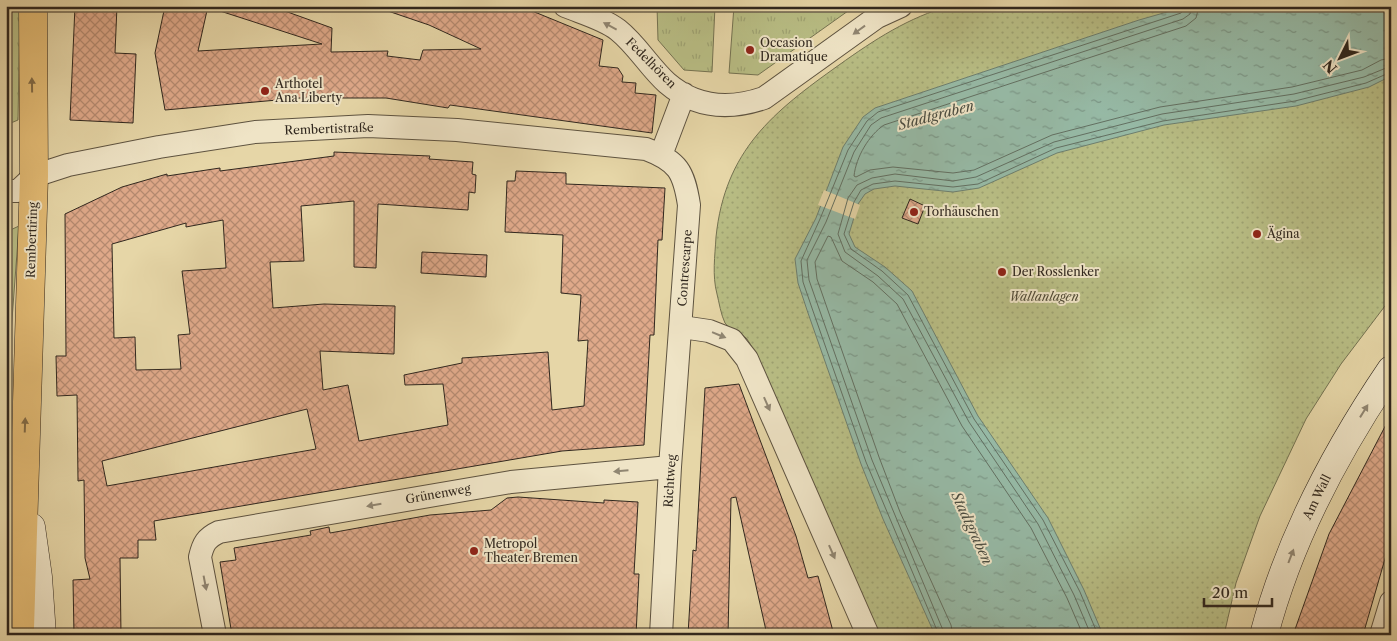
<svg xmlns="http://www.w3.org/2000/svg" width="1397" height="641" viewBox="0 0 1397 641" font-family="'Libre Caslon Text',serif">
  <defs>
    <pattern id="grass-tufts" width="24" height="20" patternUnits="userSpaceOnUse" patternTransform="scale(1.25)"><rect width="24" height="20" fill="#b8bd84"/><path d="M3 7l-1-3M5 7V3M7 7l1-3M15 17l-1-3M17 17v-4M19 17l1-3" fill="none" stroke="#9ea272"/></pattern>
    <pattern id="park-dots" width="8" height="8" patternUnits="userSpaceOnUse" patternTransform="scale(1.25)"><rect width="8" height="8" fill="#b8bd84"/><path d="M2 2h.1M6 6h.1" fill="none" stroke="#9ea272" stroke-width="1.8" stroke-linecap="round"/></pattern>
    <pattern id="water-ripples" width="26" height="14" patternUnits="userSpaceOnUse" patternTransform="scale(1.25)"><rect width="26" height="14" fill="#96b9a5"/><path d="M2 4q2-2 4 0t4 0M15 11q2-2 4 0t4 0" fill="none" stroke="#7b9686"/></pattern>
    <pattern id="building-cross-hatch" width="8" height="8" patternUnits="userSpaceOnUse" patternTransform="scale(1.25)"><rect width="8" height="8" fill="#dfa98a"/><path d="M0 0l8 8M0 8l8-8" fill="none" stroke="#b58a70"/></pattern>
  </defs>
  <rect width="100%" height="100%" fill="#e6d6a7"/>
  <filter id="stains"><feTurbulence type="fractalNoise" baseFrequency=".004" numOctaves="4"/><feColorMatrix values="0 0 0 0 .2 0 0 0 0 .09 0 0 0 0 .02 0 0 0 .5 -.17"/></filter>
  <radialGradient id="worn" r=".72"><stop offset=".6" stop-color="#630" stop-opacity="0"/><stop offset="1" stop-color="#630" stop-opacity=".3"/></radialGradient>
  <!-- grass -->
  <path fill="url(#grass-tufts)" stroke="#747251" d="M6 6H20L18 120 6 125Z
    M657 6H715L712 72 684 70 658 40Z
    M734 6H855L758 75 729 73Z
    M19 226 6 400V232Z"/>
  <!-- park -->
  <path fill="url(#park-dots)" stroke="#747251" d="M950 6H1391V298L1341 364 1306 419 1260 516 1236 583 1224 635H875L757 359C754 353 751 344 747 339 741 332 730 330 725 323 721 315 719 302 717 294 712 275 715 256 716 237 725 150 773 112 839 65 874 40 909 17 950 6Z"/>
  <!-- water -->
  <path fill="url(#water-ripples)" stroke="#6d7f6f" d="M1188 6H1391V76L1369 87 1296 106 1164 125 1057 153 979 188 953 192 895 186 874 189 865 194 858 204 849 234 855 247 885 267 912 291 978 416 1048 518 1084 590 1103 635H935L883 519 861 464 808 313 798 283 795 259 816 218 843 147 863 117 875 108 1139 20Z"/>
  <!-- pier -->
  <path fill="#e6d6a7" d="M824 190 860 205 855 219 818 205Z"/>
  <g fill="none" stroke-linecap="round" stroke-linejoin="round">
    <!-- shore -->
    <path stroke="#637062" stroke-width="1" d="M1199 6 1196 18 1186 26 884 125C869 135 856 157 854 176L856 177 870 170 893 167 953 173 974 170 1052 135 1160 107 1292 87 1362 70 1381 60 1391 58
      M939 635 866 462 813 311 803 282 801 261 820 219 848 150 867 121 878 112 1181 13 1186 6
      M945 635 872 460 809 280 807 260 826 222 854 152 871 125 881 118 1183 19 1190 14 1192 6
      M953 635 951 625 900 512 879 457 817 279 815 262 828 236 831 237 842 261 873 282 897 304 962 426 1031 528 1067 598 1083 635
      M1091 635 1074 595 1038 524 969 422 903 299 878 276 845 252 838 234 848 198 857 185 872 178 895 174 953 181 976 177 1054 142 1162 114 1294 94 1364 77 1391 66
      M1098 635 1080 592 1043 520 974 419 908 295 882 271 851 249 844 234 854 202 861 190 873 184 895 181 953 187 978 184 1056 148 1163 121 1295 101 1366 83 1391 72"/>
  </g>
  <!-- building -->
  <path fill="url(#building-cross-hatch)" stroke="#30271e" fill-rule="evenodd" d="M75 6H117L115 53 136 54 133 123 70 120Z
    M165 6H208L198 51 322 44 217 10 218 6H271L332 28 331 52 388 51 387 56 420 60 423 50 481 49 429 25 382 9 383 6H520L603 40 599 66 618 68 623 76 622 82 636 83 635 93 656 95 652 133 450 105 448 108 386 98H300L165 110 155 53Z
    M334 152 430 156 429 159 473 162 472 174 476 175 475 193 469 192 468 210 378 204 376 268 354 267V201L301 206 304 261 270 262 273 308 324 304 395 306 394 354 320 351 323 390 348 385 359 441 448 425 443 384 405 385 404 375 462 363V358L548 352 552 410 584 406 588 340 578 341 581 295 561 293 563 235 505 232 507 181H515L516 171 566 173V184L665 188 662 240H658L654 335H650L644 445 562 451 154 521 156 540H138V558H120L121 635H74L73 580 90 579 85 558 84 480 78 481 77 395 57 396 56 356H66L65 214 122 187 167 174V176L220 168V171L334 156ZM223 220 226 268 182 271 190 334 178 335 181 369 136 370 135 337 114 338 112 244 186 223V227ZM307 409 316 449 107 486 102 461Z
    M910 199 925 206 918 224 902 218Z
    M422 252 487 255 486 277 421 273Z
    M739 384 796 536 808 578 818 576 834 635H767L736 497 731 498 728 635H688L693 550 696 551 705 388Z
    M1391 415V538L1363 635H1293L1329 534Z
    M518 497 604 503V500L638 502 634 574H639L636 635H232L220 562 236 560 234 548 311 535 310 531 329 527 330 533 430 515 491 510 507 498Z"/>
  <g fill="none" stroke-linecap="round" stroke-linejoin="round">
    <defs>
      <path id="minor" d="M565 6C582 13 604 19 618 30 637 45 649 67 667 83 696 108 729 110 764 98L877 17 901 6
        M661 155 684 94
        M6 191H18L34 176 68 165 159 147 255 132 368 126 457 130 646 149C678 161 684 172 689 205L670 467 661 635
        M682 327 709 331 732 340 747 359 868 635
        M215 635 200 557C203 544 206 538 219 532L511 482 670 467
        M1381 635 1391 602"/>
      <path id="secondary" d="M31 527 38 577 42 635
        M1264 635C1289 539 1336 451 1391 370"/>
      <path id="primary" d="M20 628 34 176 33 6"/>
      <path id="trunk" d="M20 628V635"/>
    </defs>
    <!-- minor casing -->
    <use href="#minor" stroke="#5e5340" stroke-width="24"/>
    <!-- secondary casing -->
    <use href="#secondary" stroke="#30271e" stroke-width="29"/>
    <!-- primary casing -->
    <use href="#primary" stroke="#30271e" stroke-width="29"/>
    <!-- trunk casing -->
    <use href="#trunk" stroke="#30271e" stroke-width="29"/>
    <!-- minor -->
    <use href="#minor" stroke="#efe4c6" stroke-width="22"/>
    <!-- secondary -->
    <use href="#secondary" stroke="#efe4c6" stroke-width="28"/>
    <!-- primary -->
    <use href="#primary" stroke="#e3bb74" stroke-width="28"/>
    <!-- trunk -->
    <use href="#trunk" stroke="#e3bb74" stroke-width="28"/>
  </g>
  <!-- one-way arrows -->
  <defs><path id="oneway-solid" d="M-6-.8H1V-3.2L6.5 0L1 3.2V.8H-6Z" transform="scale(1.25)"/></defs>
  <g fill="#908672">
    <use href="#oneway-solid" transform="translate(610 26) rotate(-152)"/>
    <use href="#oneway-solid" transform="translate(859 30) rotate(144)"/>
    <use href="#oneway-solid" transform="translate(719 335) rotate(22)"/>
    <use href="#oneway-solid" transform="translate(767 404) rotate(66)"/>
    <use href="#oneway-solid" transform="translate(1364 411) rotate(-58)"/>
    <use href="#oneway-solid" transform="translate(621 471) rotate(175)"/>
    <use href="#oneway-solid" transform="translate(374 505) rotate(170)"/>
    <use href="#oneway-solid" transform="translate(832 552) rotate(66)"/>
    <use href="#oneway-solid" transform="translate(1291 556) rotate(-69)"/>
    <use href="#oneway-solid" transform="translate(205 583) rotate(79)"/>
  </g>
  <g fill="#816a45">
    <use href="#oneway-solid" transform="translate(32 85) rotate(-91)"/>
    <use href="#oneway-solid" transform="translate(25 425) rotate(-88)"/>
  </g>
  <!-- markers -->
  <g fill="#8f2418" stroke="#efe4c6" stroke-width="2">
    <circle cx="750" cy="50" r="5"/>
    <circle cx="265" cy="91" r="5"/>
    <circle cx="914" cy="212" r="5"/>
    <circle cx="1257" cy="234" r="5"/>
    <circle cx="1002" cy="272" r="5"/>
    <circle cx="474" cy="551" r="5"/>
  </g>
  <g text-anchor="middle" stroke-width="4" stroke-linejoin="round" paint-order="stroke">
    <!-- poi labels -->
    <g font-size="12" fill="#30271e" stroke="#efe4c6" text-anchor="start">
      <text x="760" y="47">Occasion<tspan x="760" dy="14">Dramatique</tspan></text>
      <text x="275" y="88">Arthotel<tspan x="275" dy="14">Ana Liberty</tspan></text>
      <text x="924" y="216">Torhäuschen</text>
      <text x="1267" y="238">Ägina</text>
      <text x="1012" y="276">Der Rosslenker</text>
      <text x="484" y="548">Metropol<tspan x="484" dy="14">Theater Bremen</tspan></text>
    </g>
    <!-- street labels -->
    <g font-size="12" fill="#30271e" stroke="#efe4c6">
      <text transform="translate(651 63) rotate(45)" y="4">Fedelhören</text>
      <text transform="translate(329 129) rotate(-2)" y="4">Rembertistraße</text>
      <text transform="translate(32 240) rotate(-88)" y="4">Rembertiring</text>
      <text transform="translate(685 268) rotate(-86)" y="4">Contrescarpe</text>
      <text transform="translate(670 481) rotate(-86)" y="4">Richtweg</text>
      <text transform="translate(438 494) rotate(-10)" y="4">Grünenweg</text>
      <text transform="translate(1317 497) rotate(-64)" y="4">Am Wall</text>
    </g>
    <!-- park labels -->
    <g font-size="12" font-style="italic" fill="#524c38" stroke="#efe4c6">
      <text x="1044" y="301">Wallanlagen</text>
    </g>
    <!-- water labels -->
    <g font-size="14" font-style="italic" fill="#4a4c40" stroke="#efe4c6">
      <text transform="translate(936 115) rotate(-15)" y="5">Stadtgraben</text>
      <text transform="translate(972 528) rotate(65)" y="5">Stadtgraben</text>
    </g>
  </g>
  <!-- margin -->
  <rect width="1397" height="641" fill="none" stroke="#e6d6a7" stroke-width="25"/>
  <rect x="8" y="8" width="1382" height="626" fill="none" stroke="#30271e" stroke-width="2.5"/>
  <rect x="12" y="12" width="1372" height="616" fill="none" stroke="#30271e"/>
  <!-- north arrow -->
  <g transform="translate(1340 58) rotate(228)" stroke="#efe4c6" stroke-width="4" paint-order="stroke">
  <path d="M0-4L9 19L0 12L-9 19Z" fill="#30271e"/>
  <text y="-8" font-size="14" font-weight="bold" text-anchor="middle" fill="#30271e">N</text>
  </g>
  <!-- scale -->
  <path d="M1204 598v8h68v-8" fill="none" stroke="#30271e" stroke-width="2.5"/>
  <text x="1212" y="598" font-size="15" fill="#30271e" stroke="#efe4c6" stroke-width="4" paint-order="stroke">20 m</text>
  <rect width="100%" height="100%" filter="url(#stains)"/>
  <rect width="100%" height="100%" fill="url(#worn)"/>
</svg>
